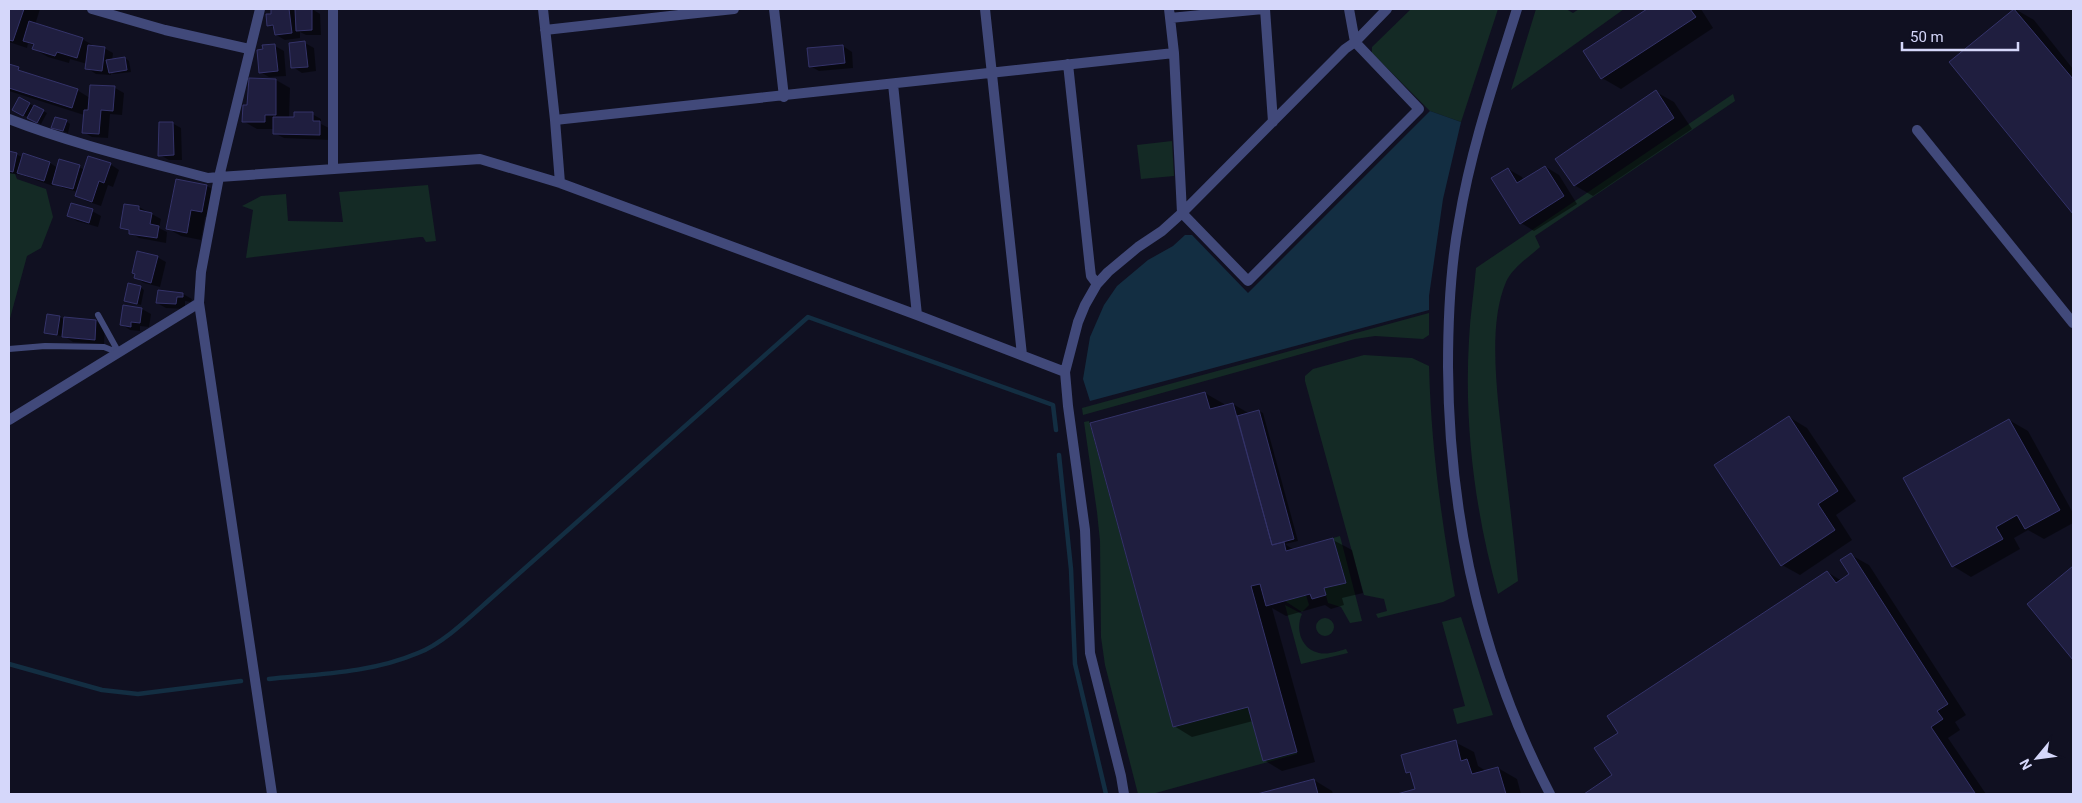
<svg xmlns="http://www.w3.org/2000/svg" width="2082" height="803" viewBox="0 0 2082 803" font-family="Roboto,sans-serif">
  <rect width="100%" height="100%" fill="#101021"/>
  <!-- green -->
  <path fill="#142a25" d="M1411 9H1498L1461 122 1430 111 1372 53V47Z
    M1536 9H1566L1573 13 1579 9H1624L1511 90Z
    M1733 94 1735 101 1535 236 1540 247C1529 257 1512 268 1506 282 1486 328 1499 406 1504 456 1509 497 1514 539 1518 581L1498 594C1475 512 1464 425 1469 340 1470 316 1474 292 1476 268Z
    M1172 141 1174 176 1141 179 1137 145Z
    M9 173 15 174 17 179 46 189 53 217 41 248 27 256 9 322Z
    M428 185 436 241 426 242 423 237H420L246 258 253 210 242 206 261 196 286 194 288 221 343 222 339 192Z
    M1429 313V335L1423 339 1375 336 1355 339 1083 415 1082 408Z
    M1364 355 1412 358 1429 366C1431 444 1441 519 1455 596L1443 602 1378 618 1376 614 1387 611 1384 599 1364 595 1305 381V376L1313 369Z
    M1089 421 1173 727 1248 707 1263 761 1297 752V754L1152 794H1138L1105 665 1101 637 1100 541 1097 512 1084 422Z
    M1340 536 1362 621 1350 623 1341 607 1328 603 1324 588 1345 582 1333 538Z
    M1306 595 1309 605 1302 612 1285 601Z
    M1285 605 1302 614C1295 629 1301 649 1319 653 1328 655 1338 651 1346 649L1348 653 1301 664Z
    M1461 617 1493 715 1457 724 1453 709 1465 706 1442 622Z
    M1316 627a9 9 0 1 1 18 0a9 9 0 1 1-18 0Z"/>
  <!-- water -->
  <path fill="#132e42" d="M1430 111 1461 122 1443 199 1429 296V310L1090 401 1083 379 1090 337 1104 305 1117 286 1148 260 1173 246 1185 235H1192L1248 293Z"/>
  <!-- shadow -->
  <path fill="#0007" d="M9 9H40L35 25 82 39 96 47 104 48 113 53 112 61 125 58 129 61 131 72 114 74 111 73V75L96 74 87 68V64L70 59 69 63 48 57 34 49 35 46 28 43 27 48 9 42Z
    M272 9H312L320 14 321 35H306L300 32V38L285 40 276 35 275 29 269 25 273 15Z
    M1649 9H1701L1713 28 1621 89 1602 78 1585 51Z
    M2015 9 2034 20 2073 69V212L1951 62Z
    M305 43 314 48 316 71 302 73 293 67Z
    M275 46 284 51 286 76 269 77 260 72Z
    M843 46 852 52 853 68 819 71 810 66Z
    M9 65 31 76 77 90 90 98 115 88 124 93 122 115 110 114 108 138 92 137 83 132 84 115 9 91Z
    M276 80 290 88 289 118 312 114 321 119V124L329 128V140L284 138 274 133V129H257L243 121 248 106Z
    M1656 92 1674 102 1692 129 1593 196 1574 185Z
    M20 99 47 113 41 124 14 110Z
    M66 121 70 124 68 133 53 127Z
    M172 123 181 128 182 160H169L160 155Z
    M9 152 23 157 50 163 58 168 79 167 85 170 110 164 119 170 113 187 108 185 101 206 86 201 77 196 78 192 63 188 54 183 53 186 22 175 9 173Z
    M1546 167 1559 175 1577 204 1534 231 1521 223 1508 169 1522 177 1524 181Z
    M207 186 221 194 216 219 205 217 201 240 181 236 167 228Z
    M139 207 161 219 159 228 167 232 166 243 139 238 122 227Z
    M92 211 101 216 98 227 77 221 68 215Z
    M157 257 166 262 160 287 144 283 136 278Z
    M140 287 144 290 141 305 126 300Z
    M183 294 192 299 191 302 185 301V309L166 308 157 303Z
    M142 309 151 314 149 327 140 326V331L130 330 121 324Z
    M60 317 65 320 96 321 105 326 104 344 73 342 64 336V330H62L61 336 46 332Z
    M1205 393 1224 404V406L1233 404 1250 414 1259 411 1263 413 1298 541 1285 544 1294 550 1333 540 1352 550 1363 593 1342 598 1344 605 1331 609 1325 605 1286 616 1272 608 1315 762 1282 771 1264 760 1253 721 1192 737 1174 726Z
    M1789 417 1807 428 1856 501 1836 515 1852 540 1800 575 1782 565Z
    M2009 420 2028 431 2073 513V523L2044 539 2028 530 2014 538 2020 549 1971 577 1953 566Z
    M1851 555 1869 565 1966 715 1955 722 1960 730 1948 738 1986 794H1586L1614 776 1620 733 1827 572 1842 581 1851 575Z
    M2073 568V658L2029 604Z
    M1455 742 1474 752 1478 766 1486 771 1498 768 1517 779 1521 794H1402L1416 790 1412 775 1407 772Z
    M1314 780 1332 791 1333 794H1262Z"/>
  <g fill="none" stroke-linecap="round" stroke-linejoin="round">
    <!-- stream -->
    <path stroke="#132e42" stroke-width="4.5" d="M1059 455 1071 569 1075 664 1106 794
      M9 664 102 690 138 694 241 681
      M269 679C319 674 371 673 418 653 442 644 469 618 488 601L808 317 1053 405 1056 430"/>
  </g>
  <!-- building -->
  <path fill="#1f1e3f" stroke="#343369" d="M9 9H24L13 41 9 40Z
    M271 9H289L292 33 275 35 273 25 267 26 266 14H271Z
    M295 9H312V30L296 31Z
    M1647 9H1690L1696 17 1601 79 1583 51Z
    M2014 9 2073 79V214L1949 62Z
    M29 21 83 38 77 58 57 52 55 56 32 49 34 44 23 41Z
    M305 41 308 67 291 68 289 43Z
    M275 44 278 71 259 73 257 50 263 49 262 45Z
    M88 45 105 47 102 71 85 69Z
    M843 45 845 63 809 67 807 48Z
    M125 57 127 70 109 73 106 60Z
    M9 64 19 67 18 70 78 89 72 108 9 88Z
    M249 78 276 79V115H265V122H242L243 105H247Z
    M90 85 115 86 113 111 101 110 99 134 82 133 84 110H88Z
    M1656 90 1674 118 1574 186 1555 159Z
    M19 97 30 103 23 116 12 110Z
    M34 105 44 110 37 123 27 118Z
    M294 112H313V121H320V135L273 134V117H294Z
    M55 117 67 120 63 131 51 128Z
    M159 122H173L174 155 158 156Z
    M9 151 17 153 13 172 9 171Z
    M23 153 50 162 44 181 17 173Z
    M88 156 111 163 104 183 99 181 92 202 75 196Z
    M59 159 80 165 73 189 52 184Z
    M1545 166 1564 196 1520 224 1491 178 1508 168 1517 183Z
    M176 179 207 185 202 212 191 210 187 233 166 229Z
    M71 203 93 209 89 223 67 216Z
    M124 204 139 206V210L152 213 150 224 159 226 157 238 129 234V230L120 228Z
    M137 251 158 256 151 283 134 278 135 274 132 273Z
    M128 283 141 286 137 304 124 301Z
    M158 290 183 293V297H177L176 304 156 303Z
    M123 305 142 308 140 323 131 322V327L120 325Z
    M47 314 60 316 57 335 44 333Z
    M64 317 96 320 95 340 62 337Z
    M1205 392 1210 409 1233 403 1272 545 1284 542 1286 551 1333 538 1346 583 1324 588 1326 595 1312 599 1310 594 1266 606 1260 584 1251 586 1297 752 1263 761 1248 707 1173 727 1090 423Z
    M1259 410 1294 539 1272 545 1237 416Z
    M1789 416 1838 491 1818 504 1835 530 1781 566 1714 465Z
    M2009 419 2060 510 2025 529 2017 515 1996 527 2003 539 1952 567 1903 478Z
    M1851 553 1948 704 1937 711 1943 719 1931 727 1975 793 1584 794 1612 775 1594 748 1618 733 1607 716 1827 571 1836 583 1849 574 1840 560Z
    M2073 566V660L2027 604Z
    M1456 740 1461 761 1467 759 1472 774 1498 767 1506 794H1397L1415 789 1410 772 1406 773 1401 755Z
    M1314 779 1318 794H1257Z"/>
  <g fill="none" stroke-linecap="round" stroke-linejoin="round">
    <!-- service -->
    <path stroke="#41497a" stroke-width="6" d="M98 315 119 353
      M9 349 45 346 104 347 119 353"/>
    <!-- minor -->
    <path stroke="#41497a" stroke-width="10" d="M92 9 165 30 249 49
      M260 9 219 177 480 159 560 183 917 315 1065 372
      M333 9V169
      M543 9 555 120 560 183
      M687 9 688 14 734 9
      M774 9 784 97
      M985 9 1022 355
      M1169 9 1174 53 1182 213 1248 281 1419 109 1355 42 1349 9
      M1265 9 1273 122
      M1170 18 1263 9
      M545 30 688 14
      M1068 64 1090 268 1091 276 1097 284
      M893 84 917 315
      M9 119C73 144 141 160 208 178L219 177 201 272 199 303 272 794
      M555 120C762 99 968 74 1174 53
      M1917 130 2073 323
      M9 420 199 303
      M1124 794 1121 776 1090 653 1085 530 1068 406 1065 372 1078 322 1085 305 1097 284 1108 272 1138 247 1162 231 1182 213 1345 49 1355 42 1387 9"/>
    <!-- tertiary -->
    <path stroke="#41497a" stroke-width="10" d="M1517 9C1495 79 1471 148 1459 221 1450 269 1448 318 1448 367 1449 517 1481 661 1550 794"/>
  </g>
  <!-- border -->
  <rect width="2082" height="803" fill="none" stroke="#d5d7fa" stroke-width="20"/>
  <!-- north arrow -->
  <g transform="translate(2037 758) rotate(241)" stroke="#101021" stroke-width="4" paint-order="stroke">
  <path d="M0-4L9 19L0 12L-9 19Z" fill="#d5d7fa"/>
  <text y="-8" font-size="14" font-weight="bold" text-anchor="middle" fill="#d5d7fa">N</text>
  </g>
  <!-- scale -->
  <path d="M1902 42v8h116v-8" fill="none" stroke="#d5d7fa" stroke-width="2.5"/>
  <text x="1910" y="42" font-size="15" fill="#d5d7fa" stroke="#101021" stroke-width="4" paint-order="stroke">50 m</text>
</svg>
